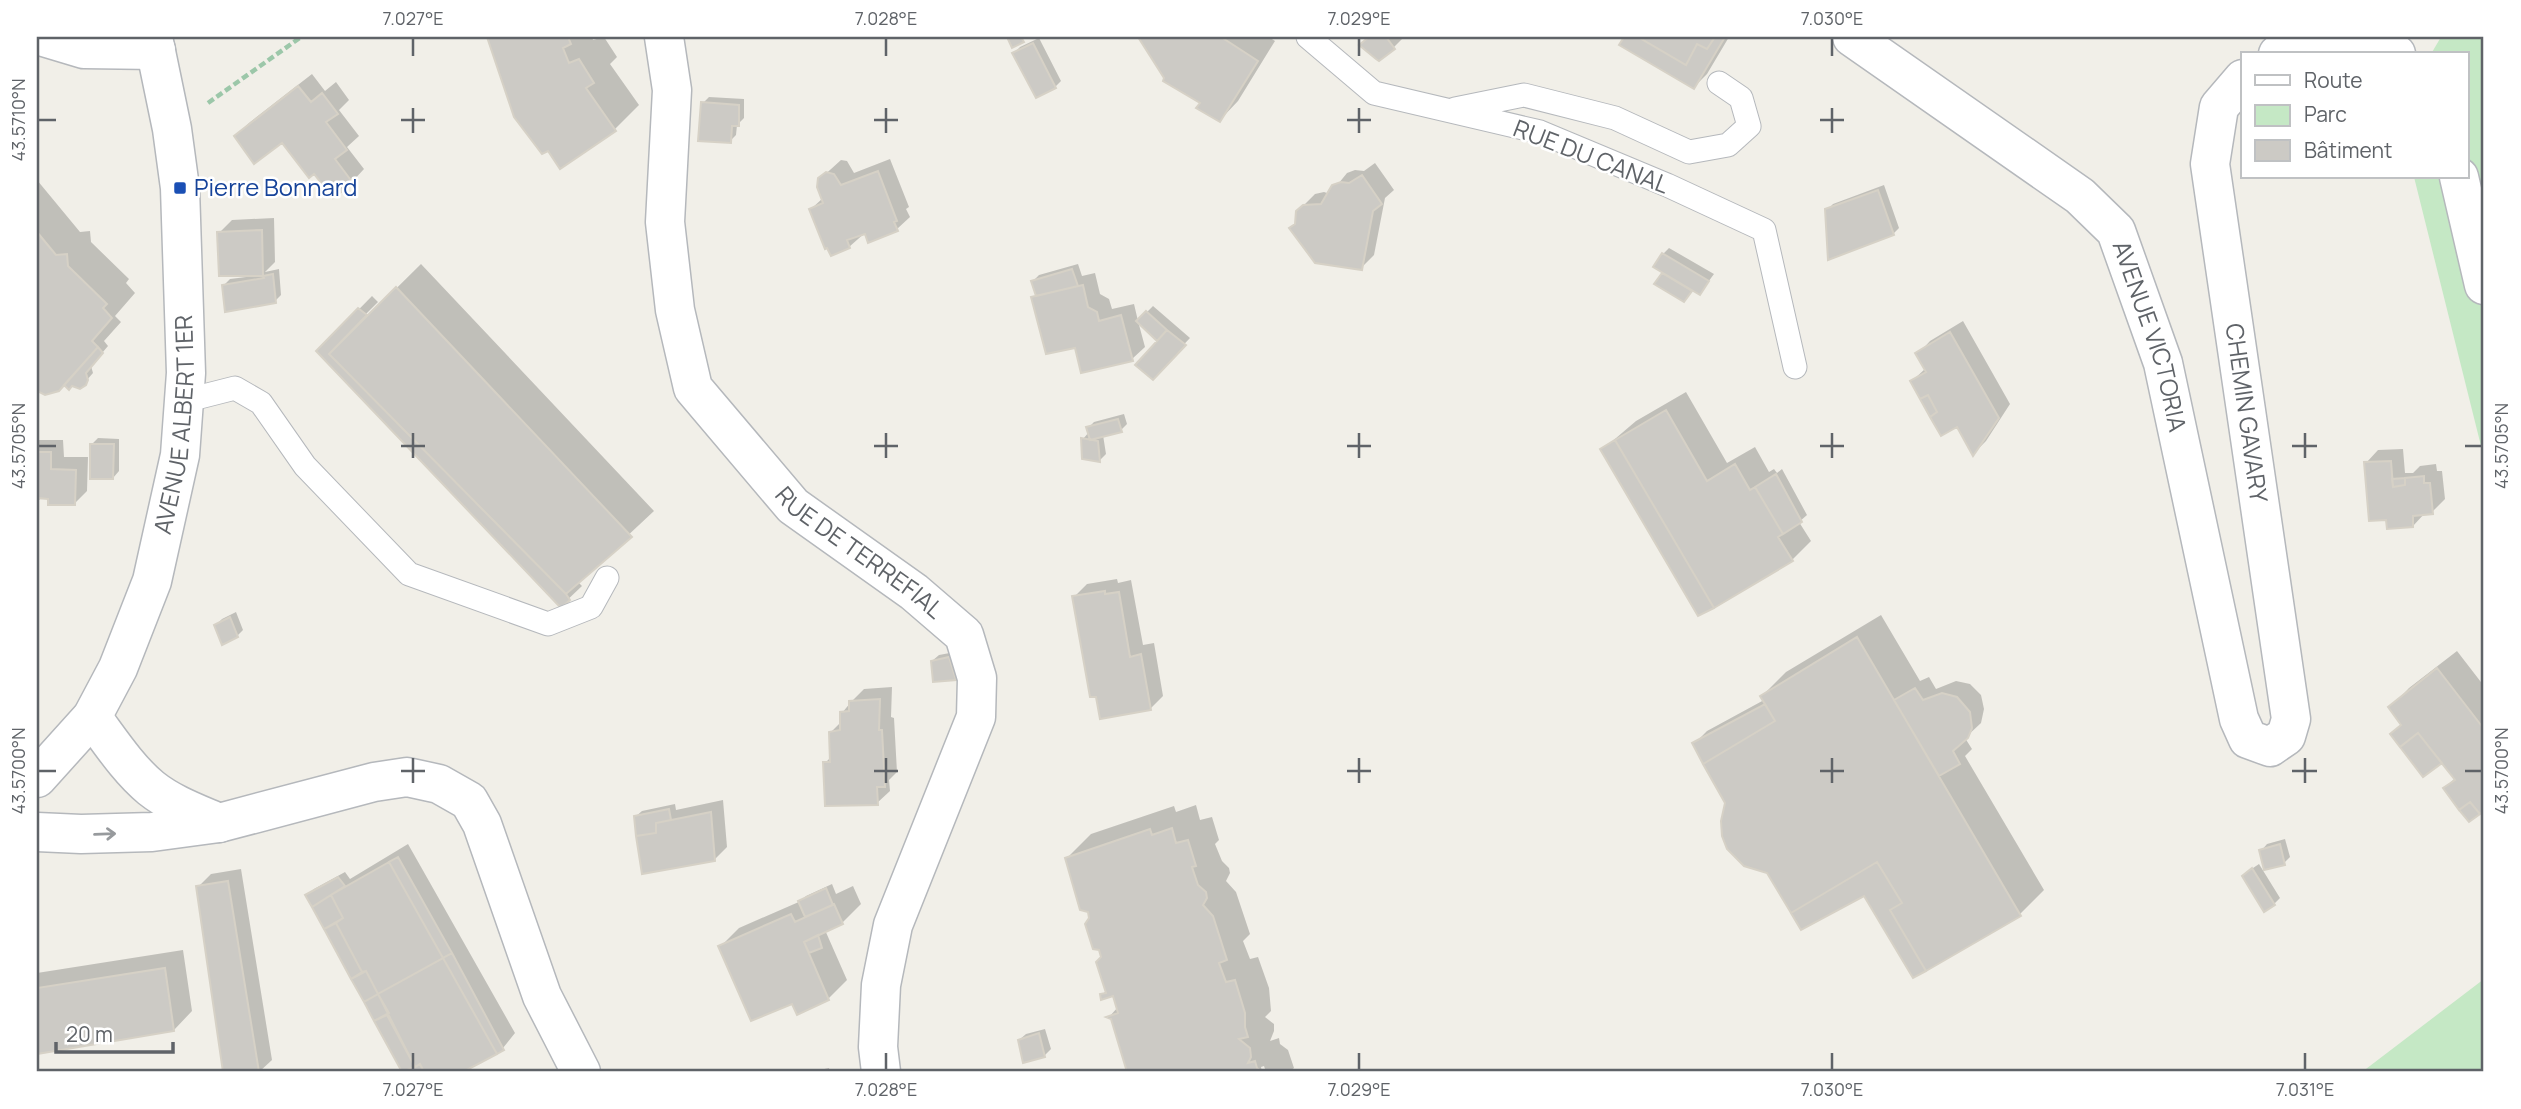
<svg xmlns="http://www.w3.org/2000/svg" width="2521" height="1109" viewBox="0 0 2521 1109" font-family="Manrope,sans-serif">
  <rect width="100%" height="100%" fill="#f1efe8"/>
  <!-- green -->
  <path fill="#c5e8c5" d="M2441 37H2484V458L2414 177H2467V54H2431Z
    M2484 979V1072H2362Z"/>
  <!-- shadow -->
  <path fill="#0003" d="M489 37H592L593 40 604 37 617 57 610 64 639 105 615 129 560 167 549 149 515 116Z
    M1140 37H1269L1275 41 1238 101 1220 120 1202 102 1166 78Z
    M1370 37H1404L1394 47 1362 45Z
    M1626 37H1729L1707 74 1694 87 1621 44Z
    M1039 38 1061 81 1055 87 1014 53 1020 47Z
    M312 74 325 91 336 82 349 100 339 110 359 136 347 147 364 169 352 182 314 172 282 141 236 136 249 123Z
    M709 97 744 99V118L737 125 736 135 730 141 703 103Z
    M890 159 909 207 906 209 910 217 897 229 869 240 866 232 849 247 811 209 823 198 820 179 841 160 847 161 854 173Z
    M1375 163 1394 190 1385 198 1374 255 1361 268 1296 223 1302 207 1315 194 1324 192 1330 194 1347 173 1355 170 1364 171Z
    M37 180 80 232 90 231 91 242 129 279 126 283 135 293 115 316 121 322 104 341 108 346 91 366 93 373 86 381 65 383 40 392 37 389Z
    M1884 185 1899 228 1893 234 1827 210 1833 204Z
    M274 218 275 262 265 272 279 269 281 295 275 301 224 285 230 279 246 277V275L219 233 232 220Z
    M1669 248 1714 274 1700 293 1693 289 1684 300 1657 284 1665 272 1663 254Z
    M421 264 654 511 578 582 582 586 561 606 318 351 372 296 378 302 335 345 337 347Z
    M1078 264 1082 276 1095 273 1100 294 1109 299 1112 309 1134 304 1138 321 1153 306 1190 338 1153 377 1160 341 1138 321 1145 347 1132 359 1076 346 1033 298 1037 294 1033 281 1039 275Z
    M1963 321 2010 404 1986 441 1974 453 1957 425 1912 381 1926 368 1918 354 1930 341Z
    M1686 392 1727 463 1755 447 1769 472 1774 469 1777 473 1782 469 1807 515 1799 522 1811 541 1792 560 1602 450 1636 421Z
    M1124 414 1127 424 1121 430 1103 435 1106 454 1100 460 1083 439 1089 432 1088 428 1094 422Z
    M98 438 119 439V471L113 478 92 444Z
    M37 440H63L64 457H88L87 491 74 504 42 497 37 502Z
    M2403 449 2405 473H2413L2420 466 2436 464 2437 471H2442L2445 499 2432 512 2425 513 2413 526 2388 518 2366 463 2378 450Z
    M1117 579 1118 583 1131 580 1143 645 1154 643 1163 696 1150 709 1074 597 1087 584Z
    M236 612 243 630 237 636 216 625 222 619Z
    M1881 615 1920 681 1929 677 1936 689 1956 681 1970 684 1981 695 1984 709 1981 723 1965 738 1972 749 1965 756 2044 890 2020 914 1865 893 1727 803 1694 744 1707 731 1764 700 1762 696 1786 672Z
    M2457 651 2484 686V808L2469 820 2445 788 2455 778 2442 761 2402 724 2391 707 2409 688Z
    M955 652 961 673 955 679 932 661 939 655Z
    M892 687 891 717 894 718 897 772 889 780 890 791 877 803 825 763 832 756 831 732 842 721V713L851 702 864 689Z
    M723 800 727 847 715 859 635 817 642 811 675 804 676 810Z
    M1196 805 1200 820 1212 817 1219 840 1215 844 1222 861 1229 868 1230 873 1226 881 1236 892 1250 934 1243 941 1250 959 1258 957 1269 988 1271 1011 1265 1017 1274 1024V1031L1270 1041 1279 1038 1280 1044 1288 1050 1294 1068 1289 1072H1266L1264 1066 1261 1067 1262 1072H1129L1112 1018 1109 1017 1118 1007 1114 994 1102 995 1107 990 1103 957 1089 910 1067 858 1091 834 1174 806 1176 812Z
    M2285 839 2290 857 2284 863 2261 851 2267 844Z
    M408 844 515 1033 503 1048 459 1072H404L308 895 314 889 345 872 350 879Z
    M2259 864 2280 898 2274 904 2250 870Z
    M241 869 272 1060 259 1072H225L198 887 211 874Z
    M832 884 836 894 853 886 861 904 842 923 825 930 847 980 828 999 793 1001 720 947 739 928 801 901 806 896Z
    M183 950 192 1011 174 1030 37 1052V973Z
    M1045 1029 1051 1049 1045 1055 1019 1040 1026 1034Z
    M829 1068 830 1072H810Z"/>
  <!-- building -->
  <path fill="#cccac5" stroke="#d6d1c6" stroke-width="2" d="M487 37H568L571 44 563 48 569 63 579 59 594 83 586 88 616 131 560 169 548 151 542 154 514 117Z
    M1007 37H1021L1024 42 1012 48Z
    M1138 37H1221L1258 61 1220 122 1196 108 1200 103 1163 81 1164 78Z
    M1369 37H1386L1395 49 1379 61 1376 59 1359 45Z
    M1624 37H1638L1686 65 1697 44 1707 49 1715 37H1725L1694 89 1619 45Z
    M1638 37H1715L1707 49 1697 44 1686 65Z
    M1033 43 1056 88 1036 98 1012 53Z
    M298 86 311 102 322 93 338 114 326 122 347 150 335 159 353 183 333 198 314 174 309 178 282 143 254 164 234 136Z
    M701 102 739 105V126H732L731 143 698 141Z
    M878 171 897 221 894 222 898 231 868 243 865 234 847 240 850 248 831 256 827 248 825 249 809 209 823 203 817 187 818 178 826 172 834 174 841 185Z
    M1362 175 1382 204 1373 211 1362 270 1315 263 1289 228 1295 224 1296 211 1303 205 1321 204 1332 185 1341 182 1349 183Z
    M1878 190 1894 235 1828 260 1825 209Z
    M262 230 263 276H219L217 232Z
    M37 232 56 255 67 254 68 266 107 304 103 308 112 318 92 341 98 347 59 391 45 395 37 391Z
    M1662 253 1709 281 1700 295 1653 267Z
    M1072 269 1078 286 1036 296 1031 281Z
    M1662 273 1692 291 1684 302 1654 284Z
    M273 274 276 303 225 312 222 285 264 278 263 276Z
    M1083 285 1088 307 1097 312 1099 321 1121 315 1133 361 1081 373 1075 348 1046 354 1031 297Z
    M396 287 632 537 566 594 329 354Z
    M358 308 367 315 329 354 566 594 570 600 561 608 316 351Z
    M1146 311 1167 330 1157 341 1136 321Z
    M1167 330 1186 345 1153 380 1135 365Z
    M1950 332 1999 418 1973 456 1957 427 1941 436 1930 417 1937 412 1928 395 1920 399 1910 381 1926 372 1915 353Z
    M98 347 103 353 86 373 88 380 86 385 80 389 72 386 69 390 64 385Z
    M1928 395 1937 412 1930 417 1920 399Z
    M1666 410 1707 481 1735 464 1750 490 1755 487 1783 534 1778 537 1793 561 1714 608 1615 440Z
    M1118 419 1122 432 1090 440 1086 427Z
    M1081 438 1098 441 1100 462 1082 459Z
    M1615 440 1714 608 1698 616 1600 449Z
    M90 444H114L113 479H90Z
    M37 452H51V469L76 470 75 505H48V499L37 498Z
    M2391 461 2393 487 2405 485V478L2424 476V483H2430L2433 514 2413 516V527L2387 529 2386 520 2369 521 2364 462Z
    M1776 474 1802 522 1783 534 1755 487Z
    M2405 478V485L2393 487 2392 479Z
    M1105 591V594L1119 592 1130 657 1141 654 1151 710 1100 719 1096 697H1090L1072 596Z
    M230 617 238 637 222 645 214 625Z
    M1857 637 2021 916 1926 971 1890 910 1902 903 1877 862 1791 913 1767 873 1744 866 1727 849 1722 836 1721 821 1725 803 1703 764 1775 721 1760 696Z
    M949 657 956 680 933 682 931 661Z
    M2437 668 2484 729V811L2480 814 2470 802 2459 810 2443 788 2455 780 2418 733 2400 747 2390 734 2401 725 2388 707Z
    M1915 688 1923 700 1942 693 1957 697 1970 712 1972 728 1968 738 1953 751 1960 764 1939 776 1894 700Z
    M880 699 879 730H882L885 787H877L878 805 825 806 823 762H830L829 732 840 730V712L849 711V701Z
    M1765 704 1775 721 1703 764 1692 743Z
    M2418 733 2442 763 2423 777 2400 747Z
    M2470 802 2480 814 2469 822 2459 810Z
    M669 809 671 820 656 823V833L636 836 634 816Z
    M711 812 715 861 642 874 636 836 656 833V823Z
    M1172 828 1176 843 1188 840 1196 866 1192 867 1198 885 1206 892 1207 898 1203 905 1213 916 1227 960 1219 963 1226 982 1235 980 1245 1013V1027L1248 1037 1239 1039 1250 1048 1251 1057 1248 1063 1255 1061 1257 1068 1262 1072H1127L1111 1019 1106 1017 1118 1013 1113 996 1101 1000 1100 994 1106 993 1096 962 1101 957 1099 950 1093 949 1085 924 1089 918 1088 912 1080 910 1065 858 1150 829 1152 835Z
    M2280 844 2285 865 2264 870 2259 850Z
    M398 857 452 953 443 958 389 862Z
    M389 862 443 958 378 994 366 971 362 972 336 923 343 918 331 895Z
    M1877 862 1902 903 1890 910 1926 971 1913 978 1864 896 1801 930 1791 913Z
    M2252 868 2275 905 2264 912 2242 876Z
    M338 877 345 886 312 907 305 895Z
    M228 881 259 1072H223L196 886Z
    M826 888 833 905 805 917 798 901Z
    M331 895 343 918 324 929 312 907Z
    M834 904 843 924 804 942 829 1000 797 1015 792 1004 751 1021 718 946 791 914 795 922Z
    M336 923 362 972 351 979 324 929Z
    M818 935 822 948 809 953 804 942Z
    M452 953 504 1050 497 1054 443 958Z
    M443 958 497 1054 463 1072H424L420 1064 415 1067 378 994Z
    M165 968 174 1031 37 1054V988Z
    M366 971 378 994 364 1002 351 979Z
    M378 994 389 1013 374 1021 364 1002Z
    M387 1015 415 1067 402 1072 374 1021Z
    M1039 1033 1045 1057 1023 1063 1018 1040Z
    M420 1064 424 1072H402L415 1067Z"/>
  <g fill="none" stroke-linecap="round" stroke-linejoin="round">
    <defs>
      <path id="service" d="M1308 37 1374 93 1540 132 1667 185 1764 230 1795 367
        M1455 109 1524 95 1615 118 1689 152 1728 145 1749 126 1741 98 1719 83
        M184 401 235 388 261 403 305 466 409 574 548 624 591 607 607 578"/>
      <g id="minor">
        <path d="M44 37 84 49 156 50"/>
        <path id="s1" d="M664 37 672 90 665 222 675 310 693 388 793 506 914 592 964 635 977 678 976 717 893 925 881 985 878 1047 881 1072"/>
        <path id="s2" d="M1852 37 2080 196 2116 231 2163 363 2239 719 2248 739 2270 747 2286 736 2291 719 2210 164 2219 107 2243 79"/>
        <path d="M2278 54C2295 45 2363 40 2382 46 2387 48 2392 52 2396 54"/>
        <path d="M2459 177 2484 285"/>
        <path d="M92 717C110 741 128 769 151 788 171 804 196 813 219 823"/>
        <path id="s3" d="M37 778 92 717 118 668 152 581 180 455 186 373 180 188 172 129 153 37"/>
        <path d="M37 832 81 834 152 832 219 823 374 782 407 777 439 784 469 801 482 824 542 996 581 1072"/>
      </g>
    </defs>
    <!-- service casing -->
    <use href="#service" stroke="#b5b8bc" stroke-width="25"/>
    <!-- minor casing -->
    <use href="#minor" stroke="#b5b8bc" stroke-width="41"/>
    <!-- path -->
    <path stroke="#9cc7a9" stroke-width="4.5" stroke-dasharray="7 3.5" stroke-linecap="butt" d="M208 103 301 37"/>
    <!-- service -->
    <use href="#service" stroke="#fff" stroke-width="23"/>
    <!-- minor -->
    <use href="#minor" stroke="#fff" stroke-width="38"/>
  </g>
  <!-- one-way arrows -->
  <defs><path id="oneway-shaft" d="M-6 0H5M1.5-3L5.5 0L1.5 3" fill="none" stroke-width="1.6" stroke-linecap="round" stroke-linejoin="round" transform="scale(1.75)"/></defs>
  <use stroke="#979a9d" href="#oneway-shaft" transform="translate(105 834) rotate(-2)"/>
  <!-- ticks -->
  <path fill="none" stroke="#5f6368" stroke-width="2.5" d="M413 38V56M886 38V56M1359 38V56M1832 38V56M413 108V133M886 108V133M1359 108V133M1832 108V133M38 120H56M401 120H425M874 120H898M1347 120H1371M1820 120H1844M413 433V458M886 433V458M1359 433V458M1832 433V458M2305 433V458M38 446H56M401 446H425M874 446H898M1347 446H1371M1820 446H1844M2292 446H2317M2465 446H2482M413 758V783M886 758V783M1359 758V783M1832 758V783M2305 758V783M38 771H56M401 771H425M874 771H898M1347 771H1371M1820 771H1844M2292 771H2317M2465 771H2482M413 1053V1070M886 1053V1070M1359 1053V1070M1832 1053V1070M2305 1053V1070"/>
  <!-- markers -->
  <rect fill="#1a4fb4" stroke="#fff" stroke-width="2.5" x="173" y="181" width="14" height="14" rx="3.5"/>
  <g text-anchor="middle" stroke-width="5" stroke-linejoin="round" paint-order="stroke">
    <!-- street labels -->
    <g font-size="24" fill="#5f6368" stroke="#fff">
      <text transform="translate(1591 157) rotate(21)" y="8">RUE DU CANAL</text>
      <text dy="8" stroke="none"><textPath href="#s2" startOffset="439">AVENUE VICTORIA</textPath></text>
      <text transform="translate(2246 413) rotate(82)" y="8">CHEMIN GAVARY</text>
      <text dy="8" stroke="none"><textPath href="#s3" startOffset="390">AVENUE ALBERT 1ER</textPath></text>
      <text dy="8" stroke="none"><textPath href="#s1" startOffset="590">RUE DE TERREFIAL</textPath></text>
    </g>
    <!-- transit labels -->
    <g font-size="24" fill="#164399" stroke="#fff" text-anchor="start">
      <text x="194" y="196">Pierre Bonnard</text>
    </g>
  </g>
  <!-- border -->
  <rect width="2521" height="1109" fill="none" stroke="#ffffff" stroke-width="77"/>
  <!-- legend -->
  <rect x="2241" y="52" width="228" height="126" fill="#ffffff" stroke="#bfc1c3" stroke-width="2"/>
  <rect x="2255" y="75" width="35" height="10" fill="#ffffff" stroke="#bfc1c3" stroke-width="2"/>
  <text x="2304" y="88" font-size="21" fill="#5f6368">Route</text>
  <rect x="2255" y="105" width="35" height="21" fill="#c5e8c5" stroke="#bfc1c3" stroke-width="2"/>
  <text x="2304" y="122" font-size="21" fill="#5f6368">Parc</text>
  <rect x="2255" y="140" width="35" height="21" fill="#cccac5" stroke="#bfc1c3" stroke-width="2"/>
  <text x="2304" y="158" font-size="21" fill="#5f6368">Bâtiment</text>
  <!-- scale -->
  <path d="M56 1042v10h117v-10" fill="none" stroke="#5f6368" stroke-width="3.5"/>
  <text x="66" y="1042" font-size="21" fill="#5f6368" stroke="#ffffff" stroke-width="5" paint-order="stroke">20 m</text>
  <rect x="38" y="38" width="2444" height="1032" fill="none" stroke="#5f6368" stroke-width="2.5"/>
  <g font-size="18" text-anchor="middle" fill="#5f6368">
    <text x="413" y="25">7.027°E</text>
    <text x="886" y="25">7.028°E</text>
    <text x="1359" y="25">7.029°E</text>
    <text x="1832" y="25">7.030°E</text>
    <text transform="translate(19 120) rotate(-90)" y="6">43.5710°N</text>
    <text transform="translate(19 446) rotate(-90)" y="6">43.5705°N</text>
    <text transform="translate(2502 446) rotate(-90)" y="6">43.5705°N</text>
    <text transform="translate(19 771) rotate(-90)" y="6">43.5700°N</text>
    <text transform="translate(2502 771) rotate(-90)" y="6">43.5700°N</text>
    <text x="413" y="1096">7.027°E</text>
    <text x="886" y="1096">7.028°E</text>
    <text x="1359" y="1096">7.029°E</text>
    <text x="1832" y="1096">7.030°E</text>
    <text x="2305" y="1096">7.031°E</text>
  </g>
</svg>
